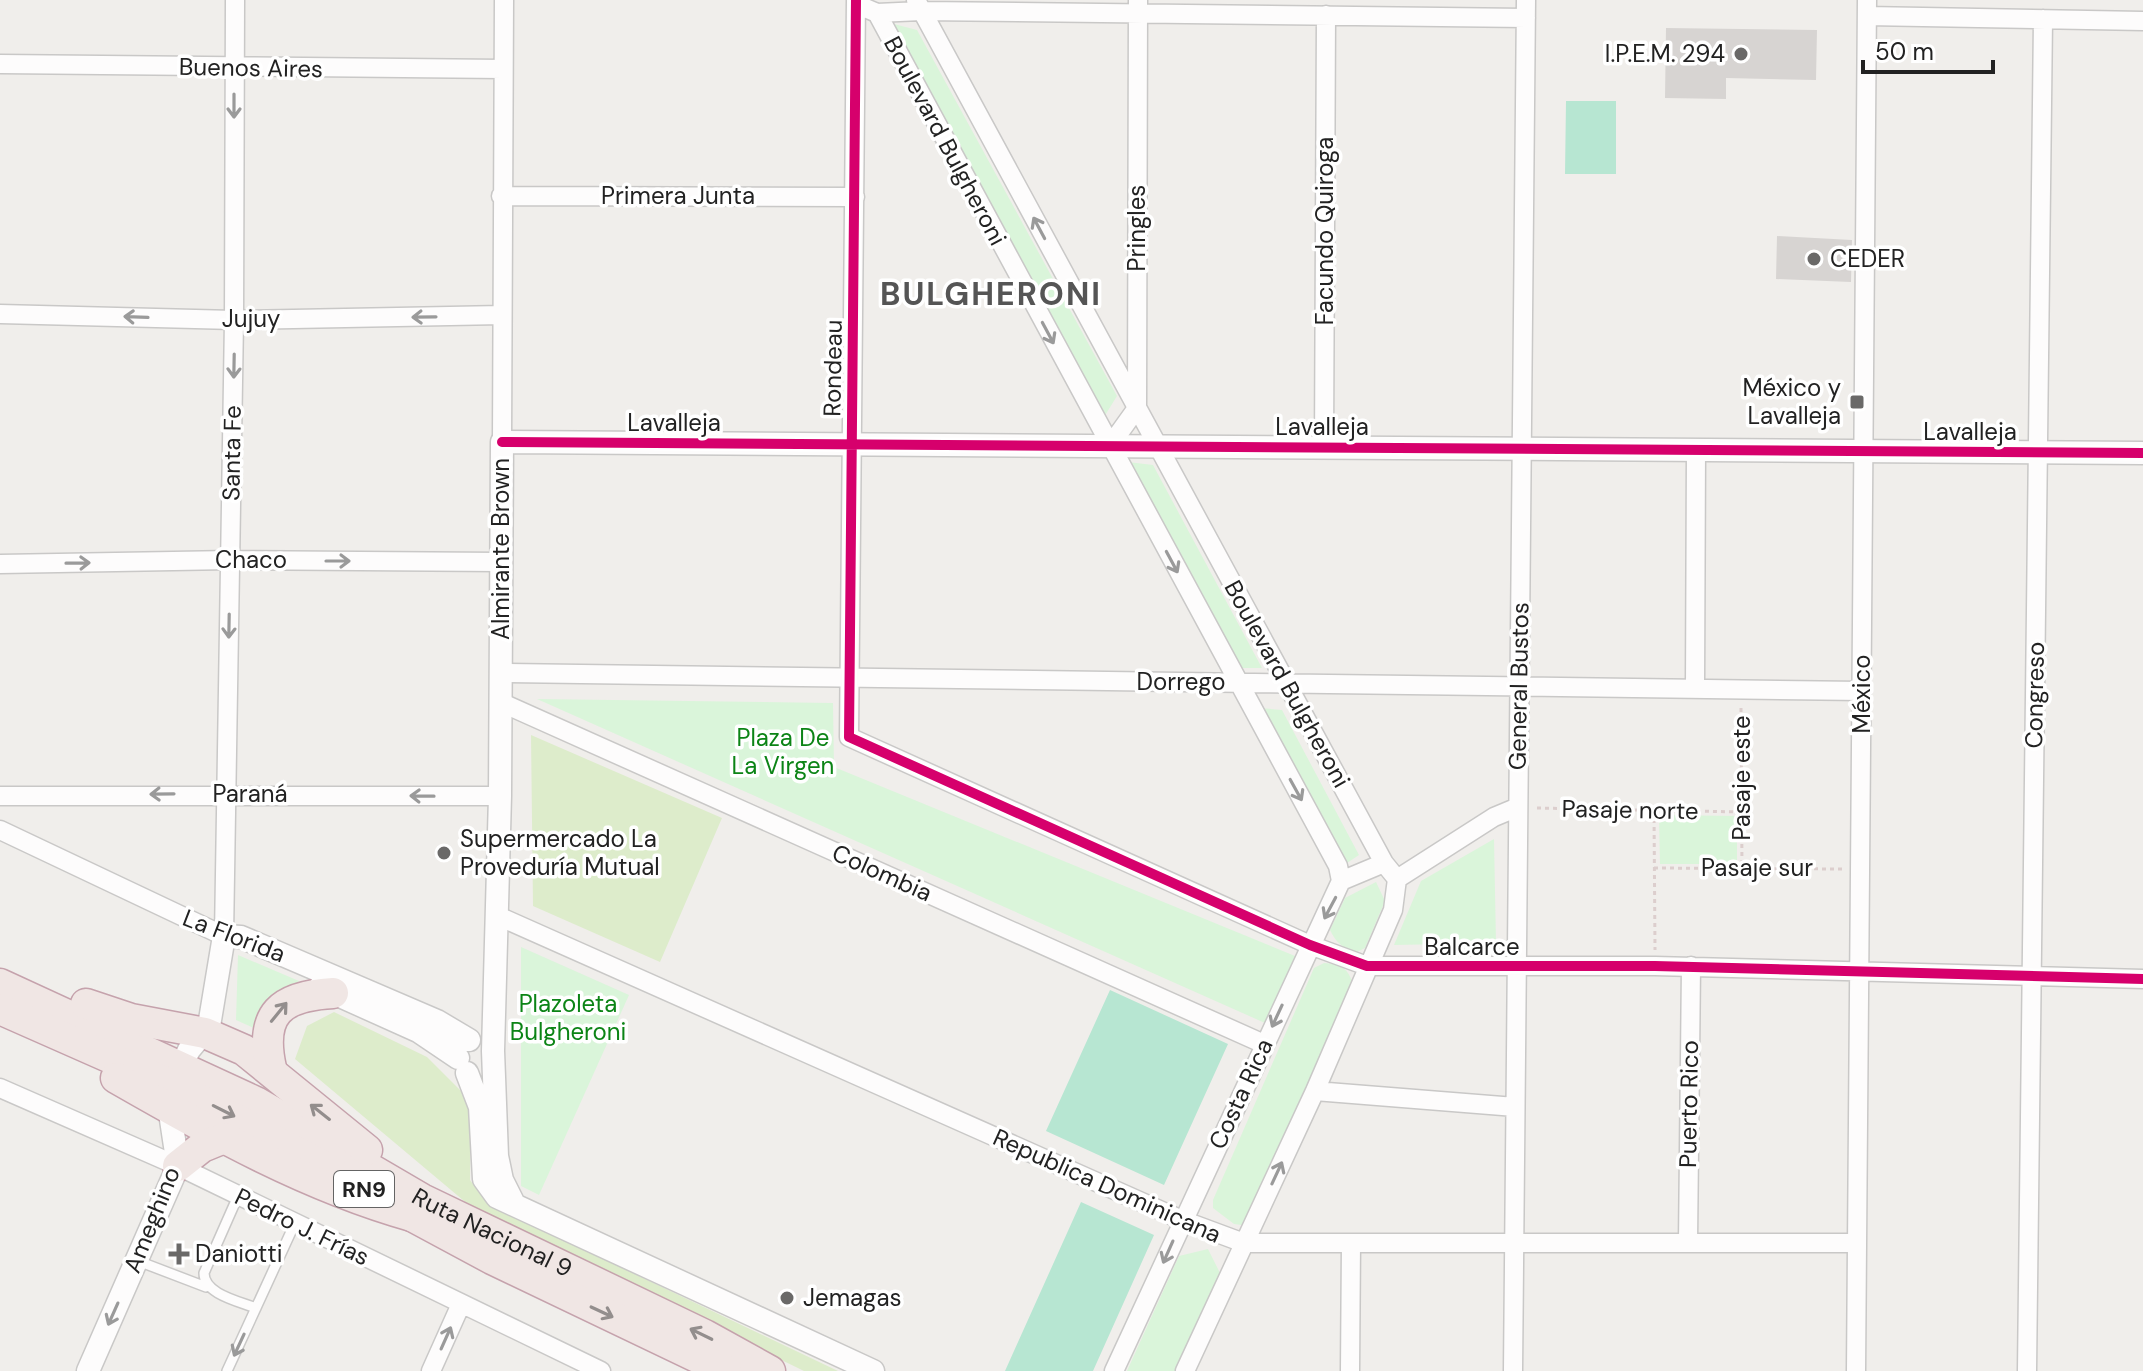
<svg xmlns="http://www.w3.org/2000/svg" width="2143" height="1371" viewBox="0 0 2143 1371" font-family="'DM Sans',sans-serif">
  <rect width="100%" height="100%" fill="#f0eeeb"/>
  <!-- grass -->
  <path fill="#ddeccb" d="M531 735 722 818 660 962 533 906Z
    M334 1012 427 1057 471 1101 470 1180 488 1204 838 1371H804L476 1211 295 1059 307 1026Z"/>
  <!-- park -->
  <path fill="#daf5da" d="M894 24 917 30 1117 396 1104 417Z
    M1128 462 1153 465 1262 668H1238Z
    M537 699 833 703 834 767 1295 956 1265 1023Z
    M1260 708 1282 710 1359 855 1347 863Z
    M1659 815 1737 816V864H1660Z
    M1494 839 1496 943 1394 945 1421 881Z
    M1376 882 1385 901 1365 948 1357 952C1344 949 1336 943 1330 930L1345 898Z
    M521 947 629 995 539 1195 521 1186Z
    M238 955 299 981 256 1029 236 1020Z
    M1324 963C1341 964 1348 968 1353 984L1249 1226 1234 1224 1213 1208V1200L1314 968Z
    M1208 1249 1221 1275 1175 1371H1127L1179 1256Z"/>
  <!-- pitch -->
  <path fill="#b7e6d2" d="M1566 101H1616V174H1565Z
    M1110 990 1228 1044 1164 1185 1046 1131Z
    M1081 1202 1154 1235 1093 1371H1005Z"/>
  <!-- building -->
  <path fill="#d7d4d2" d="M1666 28 1817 30 1816 80 1726 78V99L1665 98Z
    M1777 236 1852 240 1851 282 1776 279Z"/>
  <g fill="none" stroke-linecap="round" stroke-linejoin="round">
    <defs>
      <path id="service" d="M238 1196 204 1273C204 1294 238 1301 256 1308
        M138 1261 206 1287
        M227 1371 295 1223"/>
      <path id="minor" d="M856 0 849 737 1310 945 1367 966H1655L2143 979
        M916 0 1384 863
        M856 4 877 13 1338 866 1341 881
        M877 13 921 11 1526 18
        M1867 16 2143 21
        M0 64 503 69
        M501 196 855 197
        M0 314 234 320 502 315
        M502 442 504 0
        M1109 447 1137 408 1138 0
        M1324 447 1326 15
        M0 564 231 560 501 562
        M501 673 1862 691
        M1695 688 1696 450
        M500 702 1264 1044
        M0 796H500
        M0 830 224 936 234 320 235 0
        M1397 879 1494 817 1518 807
        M498 916 1182 1220 1244 1243H1857
        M0 1088 178 1166 601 1371
        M1315 1091 1515 1107
        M1688 1242 1691 966
        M431 1371 461 1304
        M1114 1371 1341 881 1384 863 1397 879 1393 910 1315 1091 1185 1371
        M1350 1371 1351 1243
        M1513 1371 1526 0
        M1856 1371 1867 0
        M2027 1371 2043 19"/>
      <path id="tertiary" d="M224 936 241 937 437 1021 469 1040
        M320 987 418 1031 458 1058
        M467 1073 480 1107 484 1179 497 1197 873 1371
        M514 1204 502 1180 497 1156 493 1051 500 796 502 442 2143 453
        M88 1371 178 1166 170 1113 172 1085 189 1050 209 1026 224 936"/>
      <g id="trunk">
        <path id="s1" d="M0 984 256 1102 422 1199 705 1335 770 1371"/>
        <path d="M86 1004 131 1019 205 1033 244 1050 367 1150"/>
        <path d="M0 1009 172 1085 332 1171"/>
        <path d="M271 1068C259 1013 281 996 333 993"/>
        <path d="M116 1078C210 1132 308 1187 412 1216"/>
        <path d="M178 1166 202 1147 224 1138"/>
        <path d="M412 1216 492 1259 726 1371"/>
      </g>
    </defs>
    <!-- service casing -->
    <use href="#service" stroke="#c9c8c7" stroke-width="12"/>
    <!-- minor casing -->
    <use href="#minor" stroke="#c9c8c7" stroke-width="21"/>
    <!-- tertiary casing -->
    <use href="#tertiary" stroke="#c9c8c7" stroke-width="25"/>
    <!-- trunk casing -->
    <use href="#trunk" stroke="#c5a2ac" stroke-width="33"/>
    <!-- path -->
    <path stroke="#dccecd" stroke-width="3" stroke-dasharray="4 4" stroke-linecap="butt" d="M1741 708 1742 868
      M1537 808 1741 812
      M1654 811 1655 950
      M1654 868 1845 869"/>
    <!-- service -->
    <use href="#service" stroke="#fdfcfc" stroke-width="9"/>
    <!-- minor -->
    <use href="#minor" stroke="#fdfcfc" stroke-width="18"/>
    <!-- tertiary -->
    <use href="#tertiary" stroke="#fdfcfc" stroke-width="22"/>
    <!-- trunk -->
    <use href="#trunk" stroke="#f0e6e4" stroke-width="30"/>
    <defs>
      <path id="cycleway" d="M856 0 849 737 1310 945 1367 966H1655L2143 979
        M502 442 2143 453"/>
    </defs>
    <!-- cycleway casing -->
    <use href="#cycleway" stroke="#fff" stroke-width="15"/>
    <!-- cycleway -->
    <use href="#cycleway" stroke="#d6006c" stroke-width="10"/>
  </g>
  <!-- one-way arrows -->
  <defs><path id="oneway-shaft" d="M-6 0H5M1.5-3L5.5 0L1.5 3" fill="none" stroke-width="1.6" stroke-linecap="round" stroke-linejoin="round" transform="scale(2)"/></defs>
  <g stroke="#9a9a9a">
    <use href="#oneway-shaft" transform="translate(234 106) rotate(90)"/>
    <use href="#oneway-shaft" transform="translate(1039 228) rotate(-118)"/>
    <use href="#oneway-shaft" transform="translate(136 317) rotate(-178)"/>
    <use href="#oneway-shaft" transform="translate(424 317) rotate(179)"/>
    <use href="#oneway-shaft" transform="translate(1048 333) rotate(62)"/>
    <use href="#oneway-shaft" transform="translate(234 366) rotate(91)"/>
    <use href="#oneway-shaft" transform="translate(338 561)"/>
    <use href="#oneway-shaft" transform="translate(1172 562) rotate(62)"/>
    <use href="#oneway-shaft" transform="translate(78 563) rotate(-1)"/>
    <use href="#oneway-shaft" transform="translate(229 626) rotate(91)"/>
    <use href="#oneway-shaft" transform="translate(1296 790) rotate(61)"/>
    <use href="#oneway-shaft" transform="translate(162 794) rotate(179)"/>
    <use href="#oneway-shaft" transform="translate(422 796) rotate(-179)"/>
    <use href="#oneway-shaft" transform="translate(1330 908) rotate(118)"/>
    <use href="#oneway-shaft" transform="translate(1277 1016) rotate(115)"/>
    <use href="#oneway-shaft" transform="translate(1277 1173) rotate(-65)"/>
    <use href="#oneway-shaft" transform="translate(1168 1252) rotate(114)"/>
    <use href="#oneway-shaft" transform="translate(113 1314) rotate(114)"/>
    <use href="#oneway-shaft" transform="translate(446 1338) rotate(-66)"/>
    <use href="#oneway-shaft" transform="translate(239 1345) rotate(115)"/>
  </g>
  <g stroke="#938e8d">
    <use href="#oneway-shaft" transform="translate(279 1012) rotate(-51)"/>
    <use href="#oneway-shaft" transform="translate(224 1111) rotate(27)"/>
    <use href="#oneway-shaft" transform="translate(320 1112) rotate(-142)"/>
    <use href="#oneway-shaft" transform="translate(602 1312) rotate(25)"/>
    <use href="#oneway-shaft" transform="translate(701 1334) rotate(-154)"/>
  </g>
  <!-- markers -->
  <g fill="#6a6968" stroke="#fff" stroke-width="3">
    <circle cx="1741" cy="54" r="8"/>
    <circle cx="1814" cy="259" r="8"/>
    <rect x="1849" y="394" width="16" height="16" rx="4"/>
    <circle cx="444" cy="853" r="8"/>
    <path d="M175 1242h8v8h8v8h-8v8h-8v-8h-8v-8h8z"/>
    <circle cx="787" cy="1298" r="8"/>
  </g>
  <g text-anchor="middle" stroke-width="7" stroke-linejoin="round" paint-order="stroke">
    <!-- shield labels -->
    <rect fill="#fff" stroke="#646464" stroke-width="2" x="334" y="1171" width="60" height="36" rx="6"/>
    <g font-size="22" font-weight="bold" fill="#222">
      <text x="364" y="1197">RN9</text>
    </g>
    <!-- poi labels -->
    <g font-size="24" fill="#222" stroke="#fff" text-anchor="start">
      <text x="1725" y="62" text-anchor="end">I.P.E.M. 294</text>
      <text x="1830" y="267">CEDER</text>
      <text x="1841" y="396" text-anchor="end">México y<tspan x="1841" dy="28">Lavalleja</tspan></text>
      <text x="460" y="847">Supermercado La<tspan x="460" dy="28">Proveduría Mutual</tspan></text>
      <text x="195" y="1262">Daniotti</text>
      <text x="803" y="1306">Jemagas</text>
    </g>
    <!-- street labels -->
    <g font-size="24" fill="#222" stroke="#fff">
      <text transform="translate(251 68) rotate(1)" y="8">Buenos Aires</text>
      <text transform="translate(945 141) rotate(62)" y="8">Boulevard Bulgheroni</text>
      <text x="678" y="204">Primera Junta</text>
      <text transform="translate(1137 228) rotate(-90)" y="8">Pringles</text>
      <text transform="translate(1325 231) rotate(-90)" y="8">Facundo Quiroga</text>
      <text x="251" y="327">Jujuy</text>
      <text transform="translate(833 368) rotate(-89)" y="8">Rondeau</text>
      <text x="674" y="431">Lavalleja</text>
      <text x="1322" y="435">Lavalleja</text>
      <text x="1970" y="440">Lavalleja</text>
      <text transform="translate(232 453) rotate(-89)" y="8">Santa Fe</text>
      <text transform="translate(501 549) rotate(-90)" y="8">Almirante Brown</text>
      <text x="251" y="568">Chaco</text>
      <text x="1181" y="690">Dorrego</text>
      <text transform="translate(1287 684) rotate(61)" y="8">Boulevard Bulgheroni</text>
      <text transform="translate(1519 686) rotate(-89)" y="8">General Bustos</text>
      <text transform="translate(1862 694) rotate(-90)" y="8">México</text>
      <text transform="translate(2035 695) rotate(-89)" y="8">Congreso</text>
      <text transform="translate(1742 778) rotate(-90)" y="8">Pasaje este</text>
      <text x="250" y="802">Paraná</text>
      <text transform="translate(1630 810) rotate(1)" y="8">Pasaje norte</text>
      <text x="1757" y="876">Pasaje sur</text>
      <text transform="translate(882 873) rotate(24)" y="8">Colombia</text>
      <text transform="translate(234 936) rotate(21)" y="8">La Florida</text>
      <text x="1472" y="955">Balcarce</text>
      <text transform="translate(1241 1094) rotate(-65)" y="8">Costa Rica</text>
      <text transform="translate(1689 1104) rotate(-89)" y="8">Puerto Rico</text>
      <text transform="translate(1107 1186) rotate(24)" y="8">Republica Dominicana</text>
      <text transform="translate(152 1220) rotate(-68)" y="8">Ameghino</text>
      <text transform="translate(302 1227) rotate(26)" y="8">Pedro J. Frías</text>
      <text dy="8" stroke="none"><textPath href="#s1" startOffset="552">Ruta Nacional 9</textPath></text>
    </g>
    <!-- park labels -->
    <g font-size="24" fill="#0c8416" stroke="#fff">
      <text x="783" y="746">Plaza De<tspan x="783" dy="28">La Virgen</tspan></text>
      <text x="568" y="1012">Plazoleta<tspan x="568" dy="28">Bulgheroni</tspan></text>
    </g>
    <!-- district labels -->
    <g font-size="32" font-weight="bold" letter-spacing="2" fill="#555" stroke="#fff">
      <text x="991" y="305">BULGHERONI</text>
    </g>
  </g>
  <!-- scale -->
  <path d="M1863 60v12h130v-12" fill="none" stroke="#222222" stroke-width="4"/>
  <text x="1875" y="60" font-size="24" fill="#222222" stroke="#ffffff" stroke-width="6" paint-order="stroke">50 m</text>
</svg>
